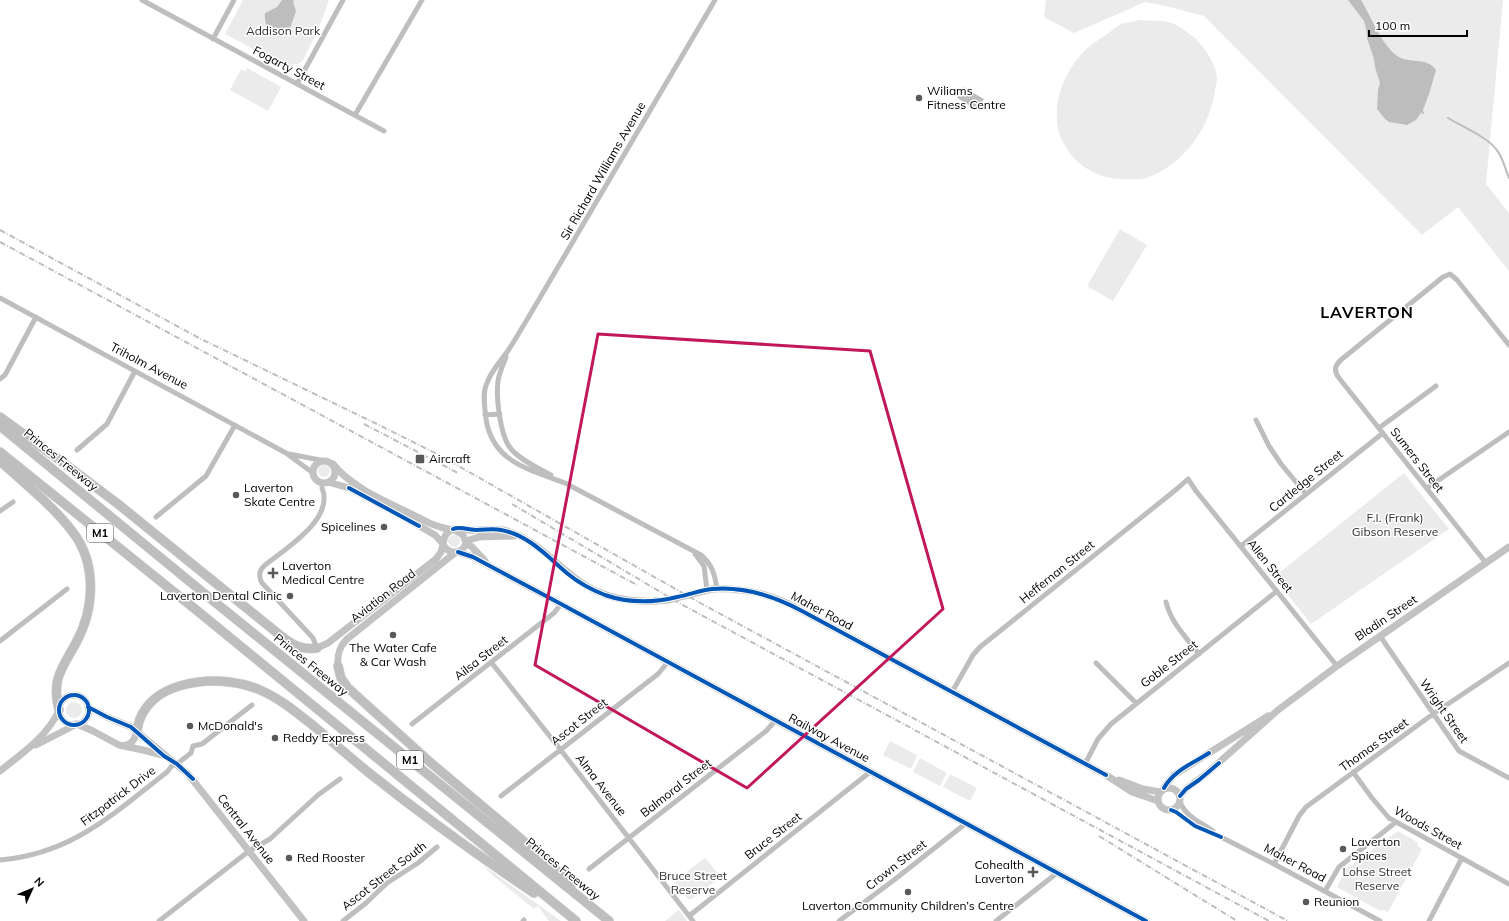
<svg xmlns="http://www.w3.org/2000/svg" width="1509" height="921" viewBox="0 0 1509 921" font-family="Mulish,sans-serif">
  <rect width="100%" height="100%" fill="#fff"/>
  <!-- green -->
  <path fill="#ebebeb" d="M243 0H329L318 30 303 60 300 63 286 67 225 34Z
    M1046 0H1503L1486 184 1509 213V271L1458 207 1422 235 1204 16 1166 6 1145 2 1074 33 1044 17Z
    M1139 20C1149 21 1162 20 1172 23 1180 26 1188 33 1195 38 1205 48 1215 63 1217 77 1217 81 1216 86 1215 89 1211 127 1183 166 1146 178 1139 180 1129 179 1122 179 1104 179 1085 171 1073 157 1067 149 1060 140 1058 128 1052 98 1068 64 1091 45 1096 41 1101 38 1106 35 1111 31 1116 27 1121 24 1126 22 1134 22 1139 20Z
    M247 68 281 87 268 111 230 90 241 69 245 71Z
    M1120 229 1147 245 1113 301 1087 286Z
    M318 471a6 6 0 1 1 12 0a6 6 0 1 1-12 0Z
    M1404 473 1449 529 1311 624 1274 577Z
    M448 541a6 6 0 1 1 12 0a6 6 0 1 1-12 0Z
    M66 710a8 8 0 1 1 16 0a8 8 0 1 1-16 0Z
    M890 741 917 755 911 769 883 755Z
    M920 758 947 773 940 786 913 772Z
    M950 774 977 788 970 801 943 787Z
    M1398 831 1417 842 1418 846 1422 849 1388 912 1384 910 1380 911 1337 887 1345 870Z
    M705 858 721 877 692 899H688L674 881Z
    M483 865 561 921H549L538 906 534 909 491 874Z
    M679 910 687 921H665Z"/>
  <!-- water -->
  <path fill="#bdbdbd" d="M282 0H294L293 2 296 11 288 34 280 37C268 31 264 25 265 13L277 7Z
    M1348 0H1361C1372 18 1380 42 1396 55 1408 65 1427 56 1436 70L1429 94 1423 110 1416 120 1407 125 1389 122 1384 118 1377 109 1378 90 1380 83 1375 67 1374 59 1367 38 1366 28 1364 21Z
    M963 87 984 99 977 110 957 98Z"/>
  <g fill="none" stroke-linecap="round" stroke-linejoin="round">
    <!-- stream -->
    <path stroke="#bdbdbd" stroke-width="2" d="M1421 109 1423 113
      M1448 118C1461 126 1487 137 1496 149 1503 157 1505 169 1509 178"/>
    <defs>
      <path id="highway" d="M0 417 65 464 118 504 281 636C292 645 302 650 317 648
        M0 426 211 599 609 921
        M0 452 200 613 576 921
        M0 461C23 482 54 507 72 531 97 563 95 608 76 643 62 668 51 680 59 710
        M338 666 341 678 348 688 431 763 513 832 572 884
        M137 731C138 724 140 717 144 711 165 677 227 675 260 690 281 699 297 713 315 727 332 742 350 757 368 772 422 815 477 855 534 893"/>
    </defs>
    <!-- highway casing -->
    <use href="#highway" stroke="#dbdbdb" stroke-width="10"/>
    <!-- street -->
    <path stroke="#bebebe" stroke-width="5" d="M142 0 384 131
      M213 39 234 0
      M297 84 343 0
      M355 115 422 0
      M0 298 286 453 313 473
      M506 357C503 365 499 373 498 381 496 397 500 438 512 450 522 461 538 468 551 475
      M0 379 5 375 36 317
      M485 415 500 414
      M1256 420 1269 446 1281 464 1306 494
      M1379 428 1436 386
      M77 450 107 424 135 371
      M289 454 325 461
      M565 483 701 555C712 564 715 575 717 589
      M567 484C527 468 488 462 485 410 484 401 483 391 487 383 491 371 500 362 507 352 515 341 521 329 528 318L715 0
      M1427 488 1509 432
      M0 511 13 502
      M156 517 206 476 235 425
      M1241 546 1383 433
      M695 554 704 566 707 590
      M1486 563 1339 378C1333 370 1335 365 1342 359L1443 277 1450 274 1457 280 1509 345
      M1166 602C1171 623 1186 637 1199 654
      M1380 636 1459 751 1509 778
      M0 641 67 589
      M317 648 313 638 262 583C258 576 259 571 264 566 285 549 335 519 322 488
      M491 662 560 749 693 921
      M1096 663 1136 703
      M952 692 973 655 980 647 1178 488 1188 479 1196 491 1337 666
      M412 724 554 613 561 604
      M177 764 191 753 193 746 202 744 252 705
      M1085 764 1098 739 1111 724 1277 591
      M1353 772 1372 798 1389 818 1509 884
      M501 796 658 674 668 662
      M1180 801C1184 816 1202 823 1213 831
      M1171 810 1176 812 1195 826 1221 837 1274 864 1380 921
      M0 860C72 854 113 814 167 772L175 762
      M1274 864 1299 816 1306 807 1433 714 1509 663
      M589 869 766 731 775 721
      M1325 891 1339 867 1396 822
      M689 916 870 772
      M159 921 249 851 270 839 318 795 340 779
      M343 921 366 903 387 883 418 863 437 847
      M523 921 524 920
      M839 921 894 880 965 824
      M996 921 1057 873
      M1429 921 1462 858"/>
    <!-- secondary -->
    <path stroke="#c2c2c2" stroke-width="7" d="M313 472a11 11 0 1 1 22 0a11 11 0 1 1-22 0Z
      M333 464C354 491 398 506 429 523L440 527 452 530
      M328 482 349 488 400 515 435 535 443 544
      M453 529 463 535 466 543C462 555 448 555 443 544 445 527 455 528 469 530 480 531 492 528 503 530 541 539 562 575 596 591 615 600 635 602 656 601
      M466 541 479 537 514 536
      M466 543 472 547 485 561
      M458 552 473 557 561 604 1146 921
      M712 589C740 588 764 592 789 604L1106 775 1132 792 1158 801
      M317 648 328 643 436 559 441 552 443 545
      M338 666C337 655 339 647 347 639L456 552
      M59 710a15 15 0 1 1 30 0a15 15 0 1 1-30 0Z
      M88 707 107 717 131 727 188 774 304 921
      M77 724 93 731 119 745 143 750 162 755
      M36 745 75 725
      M123 746C132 745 135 739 137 731
      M0 771C23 753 46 737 59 711
      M1119 780 1143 789 1160 792
      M1158 799a11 11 0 1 1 22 0a11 11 0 1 1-22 0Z
      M1164 788 1168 782 1174 775 1268 716
      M1180 796 1186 789 1206 774 1278 710 1337 666 1509 547"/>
    <!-- highway -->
    <use href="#highway" stroke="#bebebe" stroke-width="9"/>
    <!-- rail -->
    <path stroke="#bebebe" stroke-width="2" stroke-dasharray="6 2 1 2" stroke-linecap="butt" d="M0 230 199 338 381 426 439 455 702 604 1288 921
      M0 242 637 585
      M364 424 458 473
      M512 504 679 603 1269 921
      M1099 836 1237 921"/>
    <!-- secondary-bridge -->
    <path stroke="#c2c2c2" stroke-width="7" d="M656 601 668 600 712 589"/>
    <defs>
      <path id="cycleway" d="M349 488 419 526
        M453 529C460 526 469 530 477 530 485 530 493 528 501 530 529 535 548 557 568 574 579 583 592 590 605 595 628 603 653 603 677 597 689 595 701 590 712 589 745 586 774 596 802 611L1106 775
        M458 552 473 557 561 604 1146 921
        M59 710a15 15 0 1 1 30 0a15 15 0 1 1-30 0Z
        M88 707 107 717 131 727 164 756 177 764 193 779
        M1164 788C1173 771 1193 763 1209 753
        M1180 796 1186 789 1199 780 1219 763
        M1171 810 1176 812 1195 826 1221 837"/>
    </defs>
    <!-- cycleway casing -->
    <use href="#cycleway" stroke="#fff" stroke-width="6"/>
    <!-- cycleway -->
    <use href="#cycleway" stroke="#0057b8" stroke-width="4"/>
  </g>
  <!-- marked area -->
  <path fill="none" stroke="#c2185b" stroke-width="3" stroke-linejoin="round" d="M598 334 870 351 943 609 747 788 535 665Z"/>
  <!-- markers -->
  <g fill="#595959" stroke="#fff" stroke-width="1.5">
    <circle cx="919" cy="98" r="4"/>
    <rect x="415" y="454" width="10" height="10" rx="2"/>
    <circle cx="236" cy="495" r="4"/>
    <circle cx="384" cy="527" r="4"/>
    <path d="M271 567h4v4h4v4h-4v4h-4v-4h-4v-4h4z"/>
    <circle cx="290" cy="596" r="4"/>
    <circle cx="393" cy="635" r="4"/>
    <circle cx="190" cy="726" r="4"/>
    <circle cx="275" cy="738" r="4"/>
    <circle cx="1343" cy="849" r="4"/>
    <circle cx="289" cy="858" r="4"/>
    <path d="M1031 866h4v4h4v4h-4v4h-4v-4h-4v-4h4z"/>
    <circle cx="908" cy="892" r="4"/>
    <circle cx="1306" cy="902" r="4"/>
  </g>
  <g text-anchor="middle" stroke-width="3" stroke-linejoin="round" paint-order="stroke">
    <!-- shield labels -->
    <g fill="#fff" stroke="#4c4c4c" stroke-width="1">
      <rect x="87" y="524" width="26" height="18" rx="3"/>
      <rect x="397" y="751" width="26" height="18" rx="3"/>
    </g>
    <g font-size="11" font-weight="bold" fill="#000">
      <text x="100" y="537">M1</text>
      <text x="410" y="764">M1</text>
    </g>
    <!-- park labels -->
    <g font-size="12" fill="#313131" stroke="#fff">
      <text x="283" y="35">Addison Park</text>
      <text x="1395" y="522">F.I. (Frank)<tspan x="1395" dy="14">Gibson Reserve</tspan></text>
      <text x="1377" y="876">Lohse Street<tspan x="1377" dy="14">Reserve</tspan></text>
      <text x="693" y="880">Bruce Street<tspan x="693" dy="14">Reserve</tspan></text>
    </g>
    <!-- street labels -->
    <g font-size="12" fill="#000" stroke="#fff">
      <text transform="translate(289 68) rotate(28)" y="4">Fogarty Street</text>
      <text transform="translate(603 171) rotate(-60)" y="4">Sir Richard Williams Avenue</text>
      <text transform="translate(149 366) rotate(28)" y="4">Triholm Avenue</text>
      <text transform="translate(61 460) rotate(39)" y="4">Princes Freeway</text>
      <text transform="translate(1417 460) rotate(52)" y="4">Sumers Street</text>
      <text transform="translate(1306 481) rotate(-39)" y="4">Cartledge Street</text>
      <text transform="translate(1270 566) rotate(51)" y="4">Allen Street</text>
      <text transform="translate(1057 572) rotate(-39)" y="4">Heffernan Street</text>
      <text transform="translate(383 596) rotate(-38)" y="4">Aviation Road</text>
      <text transform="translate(822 611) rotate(28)" y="4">Maher Road</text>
      <text transform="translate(1386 618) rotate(-34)" y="4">Bladin Street</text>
      <text transform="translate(481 658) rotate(-38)" y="4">Ailsa Street</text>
      <text transform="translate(1169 664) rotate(-38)" y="4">Goble Street</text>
      <text transform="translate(311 665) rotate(39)" y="4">Princes Freeway</text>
      <text transform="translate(1444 711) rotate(55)" y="4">Wright Street</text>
      <text transform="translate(579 722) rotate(-38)" y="4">Ascot Street</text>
      <text transform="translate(829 738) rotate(28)" y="4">Railway Avenue</text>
      <text transform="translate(1374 745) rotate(-36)" y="4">Thomas Street</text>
      <text transform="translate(601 785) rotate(52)" y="4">Alma Avenue</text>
      <text transform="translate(676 788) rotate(-38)" y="4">Balmoral Street</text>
      <text transform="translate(118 796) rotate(-37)" y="4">Fitzpatrick Drive</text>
      <text transform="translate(1428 828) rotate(29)" y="4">Woods Street</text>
      <text transform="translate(246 829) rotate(52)" y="4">Central Avenue</text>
      <text transform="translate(773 836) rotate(-38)" y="4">Bruce Street</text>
      <text transform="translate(1295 863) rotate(28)" y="4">Maher Road</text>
      <text transform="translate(896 865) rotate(-38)" y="4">Crown Street</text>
      <text transform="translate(563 869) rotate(39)" y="4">Princes Freeway</text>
      <text transform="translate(384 876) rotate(-38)" y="4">Ascot Street South</text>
    </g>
    <!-- poi labels -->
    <g font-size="12" fill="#000" stroke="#fff" text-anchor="start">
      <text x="927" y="95">Wiliams<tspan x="927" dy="14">Fitness Centre</tspan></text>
      <text x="429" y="463">Aircraft</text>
      <text x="244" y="492">Laverton<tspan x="244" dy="14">Skate Centre</tspan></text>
      <text x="376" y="531" text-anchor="end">Spicelines</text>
      <text x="282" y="570">Laverton<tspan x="282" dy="14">Medical Centre</tspan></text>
      <text x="282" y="600" text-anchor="end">Laverton Dental Clinic</text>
      <text x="393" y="652" text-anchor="middle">The Water Cafe<tspan x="393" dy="14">&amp; Car Wash</tspan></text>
      <text x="198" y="730">McDonald's</text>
      <text x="283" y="742">Reddy Express</text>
      <text x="1351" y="846">Laverton<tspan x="1351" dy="14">Spices</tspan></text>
      <text x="297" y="862">Red Rooster</text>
      <text x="1024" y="869" text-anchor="end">Cohealth<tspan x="1024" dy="14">Laverton</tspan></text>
      <text x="1314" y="906">Reunion</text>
      <text x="908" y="910" text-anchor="middle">Laverton Community Children’s Centre</text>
    </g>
    <!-- district labels -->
    <g font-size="16" font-weight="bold" letter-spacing="1" fill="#000" stroke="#fff">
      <text x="1367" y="318">LAVERTON</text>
    </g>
  </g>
  <!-- north arrow -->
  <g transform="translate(32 889) rotate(46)" stroke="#ffffff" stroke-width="3" paint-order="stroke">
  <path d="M0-3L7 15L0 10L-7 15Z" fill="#000000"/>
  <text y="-6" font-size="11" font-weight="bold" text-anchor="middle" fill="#000000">N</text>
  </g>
  <!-- scale -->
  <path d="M1369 30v6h98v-6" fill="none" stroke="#000000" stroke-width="2"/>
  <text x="1375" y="30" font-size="12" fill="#000000" stroke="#ffffff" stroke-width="3" paint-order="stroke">100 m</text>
</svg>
